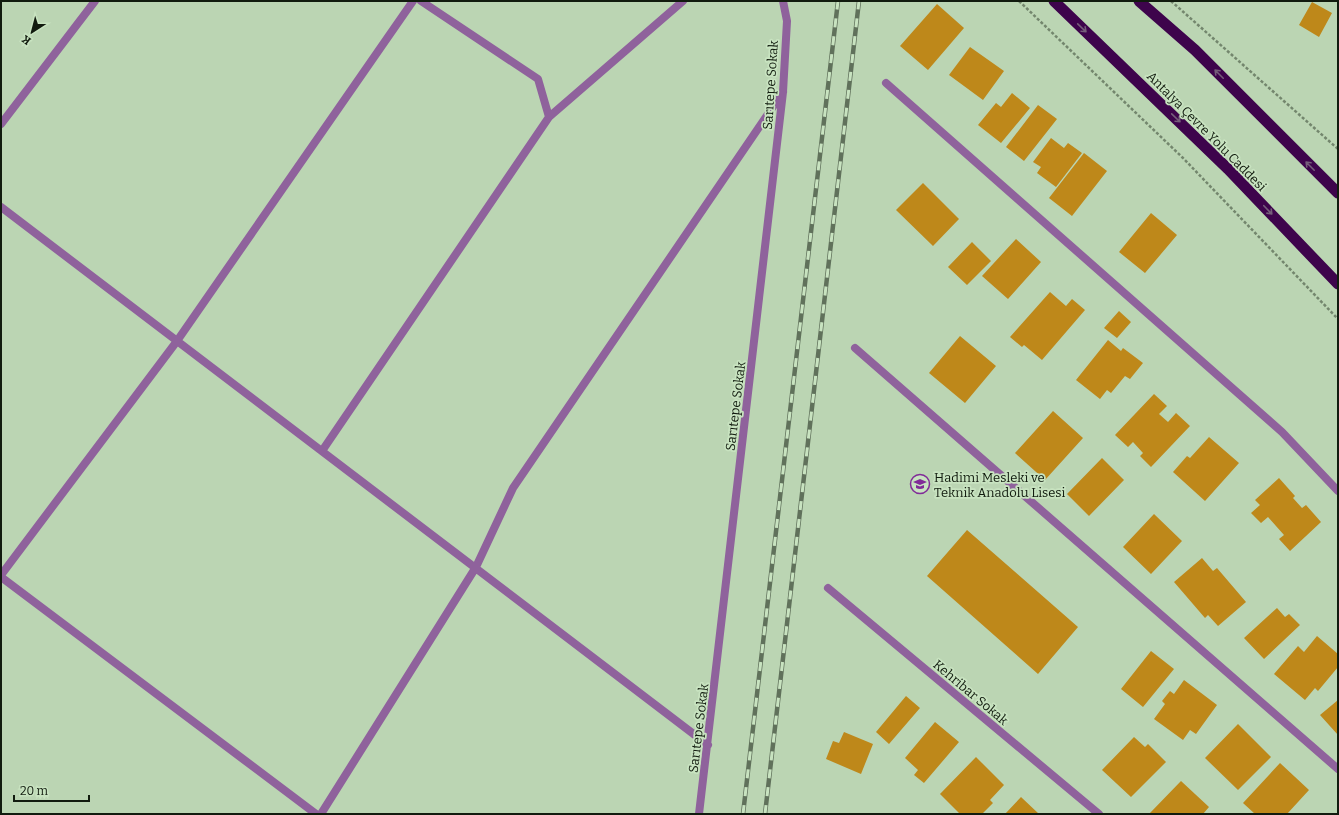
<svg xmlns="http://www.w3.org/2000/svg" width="1339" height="815" viewBox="0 0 1339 815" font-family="Bitter,serif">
  <rect width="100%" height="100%" fill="#bbd5b3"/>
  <!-- building -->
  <path fill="#be881a" d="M1312 2 1332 13 1319 37 1299 25Z
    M937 4 964 28 928 70 900 46Z
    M970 47 1004 71 983 100 949 75Z
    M1012 93 1030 108 1001 143 978 125 996 103 1001 107Z
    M1038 105 1057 119 1024 161 1006 147Z
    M1051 138 1064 148 1068 143 1082 153 1056 187 1037 173 1041 167 1033 162Z
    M1084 153 1107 171 1072 216 1049 198Z
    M923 183 959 219 933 246 896 210Z
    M1151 213 1177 235 1145 273 1119 252Z
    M1016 239 1041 262 1008 299 982 276Z
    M972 242 991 261 967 285 948 267Z
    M1050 292 1066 306 1072 299 1085 310 1042 360 1024 345 1022 347 1010 337Z
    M1119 311 1131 322 1117 338 1104 328Z
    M960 336 996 366 965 403 929 373Z
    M1108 340 1121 351 1123 348 1143 363 1130 379 1125 376 1111 393 1107 390 1100 399 1076 380Z
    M1154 394 1167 406 1159 414 1168 422 1176 413 1190 426 1151 467 1140 456 1143 453 1133 442 1128 447 1115 435Z
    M1053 411 1083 438 1045 480 1015 453Z
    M1209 437 1239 463 1205 501 1173 472 1187 456 1190 458Z
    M1102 458 1124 480 1089 516 1067 494Z
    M1279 478 1295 496 1293 498 1302 508 1306 505 1321 522 1290 551 1279 539 1284 535 1268 517 1261 523 1251 513 1260 505 1255 500Z
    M1154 514 1182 541 1151 574 1123 547Z
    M967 530 1078 627 1038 674 927 576Z
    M1202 558 1213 571 1217 568 1246 602 1218 626 1208 615 1205 618 1174 582Z
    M1277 608 1285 617 1289 614 1300 625 1264 659 1244 638Z
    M1317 636 1338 654V667L1318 691 1315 688 1305 700 1274 674 1298 646 1304 652Z
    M1151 651 1174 669 1143 707 1121 689Z
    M1184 680 1217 705 1196 734 1190 730 1183 740 1154 719 1165 704 1162 701 1170 691 1174 694Z
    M906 696 920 708 889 744 876 732Z
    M1338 700V735L1320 715Z
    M935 722 959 742 924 783 914 775 918 770 905 758Z
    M1238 724 1271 757 1238 790 1205 758Z
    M844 732 873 744 861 774 826 759 833 741 839 743Z
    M1134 737 1145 747 1148 744 1166 762 1131 797 1102 770Z
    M976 757 1004 785 990 800 993 803 982 814H960L940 794Z
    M1280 763 1309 790 1287 814H1255L1243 803Z
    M1181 781 1209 807 1203 814H1149Z
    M1021 797 1039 814H1005Z"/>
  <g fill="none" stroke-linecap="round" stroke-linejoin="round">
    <!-- path -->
    <path stroke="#73866d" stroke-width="2.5" stroke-dasharray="3 2" stroke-linecap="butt" d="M1019 1 1183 158 1338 319
      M1171 1 1338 149"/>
    <!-- minor -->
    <path stroke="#8f629c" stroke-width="8" d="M886 83 1282 432 1338 491
      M549 117 683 1
      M1 124 95 1
      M1 207 708 745
      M855 348 1338 769
      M322 451 549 117 538 79 421 1
      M1 575 177 341 413 1
      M1 577 316 814
      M828 588 1099 814
      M321 814 476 567 513 488 783 92
      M699 814 783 92 787 21 783 1"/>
    <!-- trunk -->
    <path stroke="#3e044c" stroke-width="11" d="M1054 1 1228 169 1338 284
      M1139 1 1195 50 1338 193"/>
    <defs>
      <path id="rail" d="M743 814 838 1
        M765 814 859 1"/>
    </defs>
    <!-- rail casing -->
    <use href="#rail" stroke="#60715b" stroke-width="4.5"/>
    <!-- rail -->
    <use href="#rail" stroke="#c8e3c0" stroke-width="3" stroke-dasharray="9" stroke-linecap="butt"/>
  </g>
  <!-- one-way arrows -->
  <defs><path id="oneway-shaft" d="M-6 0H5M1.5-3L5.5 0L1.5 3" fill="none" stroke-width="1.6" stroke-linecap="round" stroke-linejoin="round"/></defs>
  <g stroke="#755d7a">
    <use href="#oneway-shaft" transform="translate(1082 28) rotate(44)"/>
    <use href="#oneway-shaft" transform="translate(1219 74) rotate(-135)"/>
    <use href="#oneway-shaft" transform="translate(1176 118) rotate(44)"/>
    <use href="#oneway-shaft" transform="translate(1310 166) rotate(-135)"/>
    <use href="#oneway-shaft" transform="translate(1268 210) rotate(46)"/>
  </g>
  <!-- icons -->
  <defs>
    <symbol id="school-ring" viewBox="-11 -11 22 22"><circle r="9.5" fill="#c8e3c0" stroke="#812b98" stroke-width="1.5"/><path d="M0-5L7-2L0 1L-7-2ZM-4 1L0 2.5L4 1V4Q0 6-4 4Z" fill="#812b98"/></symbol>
  </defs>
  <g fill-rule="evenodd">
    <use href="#school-ring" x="909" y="473" width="22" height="22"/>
  </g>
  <g text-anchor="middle" stroke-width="3.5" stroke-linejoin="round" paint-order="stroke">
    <!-- street labels -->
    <g font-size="13" fill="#111b0e" stroke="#c8e3c0">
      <text transform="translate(770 85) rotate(-86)" y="5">Sarıtepe Sokak</text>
      <text transform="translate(1207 131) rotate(45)" y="5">Antalya Çevre Yolu Caddesi</text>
      <text transform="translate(735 406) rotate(-83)" y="5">Sarıtepe Sokak</text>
      <text transform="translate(971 692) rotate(40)" y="5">Kehribar Sokak</text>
      <text transform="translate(698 728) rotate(-83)" y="5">Sarıtepe Sokak</text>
    </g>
    <!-- poi labels -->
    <g font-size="13" fill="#111b0e" stroke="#c8e3c0" text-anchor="start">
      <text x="934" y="482">Hadimi Mesleki ve<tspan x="934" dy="15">Teknik Anadolu Lisesi</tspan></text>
    </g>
  </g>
  <!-- border -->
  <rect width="1339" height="815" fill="none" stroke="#111b0e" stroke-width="4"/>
  <!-- north arrow -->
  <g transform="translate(32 32) rotate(216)" stroke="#c8e3c0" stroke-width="3" paint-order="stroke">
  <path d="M0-3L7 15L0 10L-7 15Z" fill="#111b0e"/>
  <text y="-6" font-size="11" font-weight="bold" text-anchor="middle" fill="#111b0e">K</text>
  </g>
  <!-- scale -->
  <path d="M14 795v6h75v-6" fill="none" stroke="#111b0e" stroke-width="2"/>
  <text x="20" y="795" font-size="12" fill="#111b0e" stroke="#c8e3c0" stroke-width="3" paint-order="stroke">20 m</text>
</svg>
